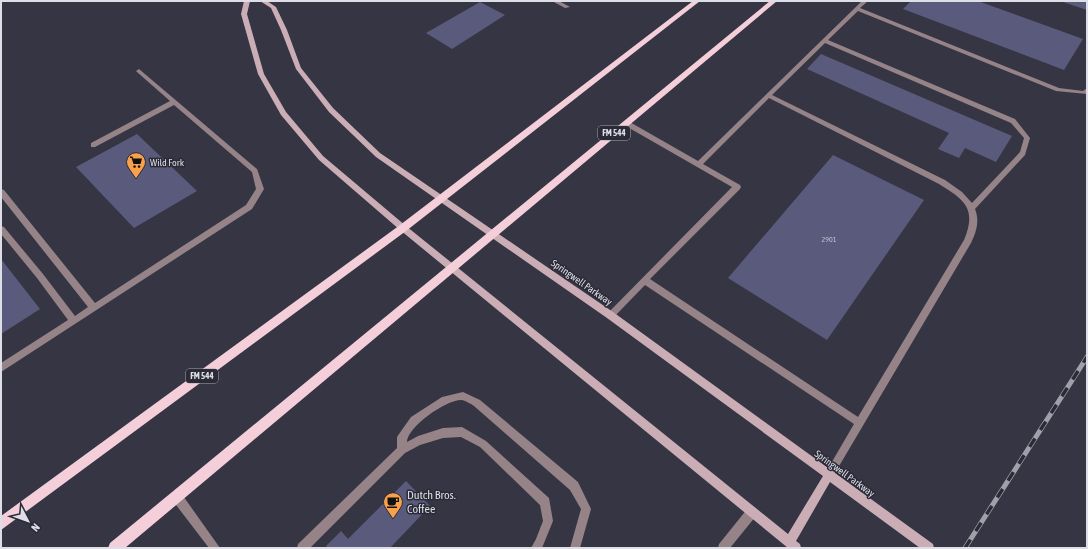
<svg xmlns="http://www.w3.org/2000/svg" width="1088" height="549" viewBox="0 0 1088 549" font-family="'Asap Condensed',sans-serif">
  <rect width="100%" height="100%" fill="#353543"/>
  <!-- building -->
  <path fill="#5a5b7c" d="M911 1H978L1083 39 1064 70 903 9Z
    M1060 1H1087V10Z
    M480 2 505 15 452 49 426 33Z
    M821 54 1012 136 996 162 965 148 959 158 938 149 949 133 807 69Z
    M137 134 197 191 134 228 76 167Z
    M833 155 924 200 827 340 728 278Z
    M1 259 40 309 1 334Z
    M406 481 430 506 390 548H328L326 546 341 531 348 539Z"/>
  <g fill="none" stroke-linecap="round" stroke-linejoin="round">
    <!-- lane -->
    <path fill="#958388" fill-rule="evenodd" d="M552 1H559L570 7 565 8Z
      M862 1H868L860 8 1059 88 1083 91 1087 88V94L1056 91 858 11 828 40 1015 119 1030 138 1025 155 975 209C980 221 976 233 971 243L832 478 829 480 826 478 824 475 826 472 854 424 645 285 613 318 610 319 607 318 606 315 732 187 624 125V121H628L698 161ZM825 43 1011 123 1024 138 1020 152 972 203 962 192 945 180 772 95ZM769 98 939 184C965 200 977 209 964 240L858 417 650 279 740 189 741 187 740 185 703 164Z
      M139 69 257 169 264 189 252 209 1 372V363L68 320 37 278 1 234V226L4 227 43 274 75 316 88 307 1 197V189L4 190 95 303 246 205 256 189 252 172 174 105 95 147H91V143L170 101 137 72 136 71Z
      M463 392 480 400 578 482 591 509 580 548H570L581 509 570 490 474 406C471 404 466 401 462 400 447 399 407 427 407 442L418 436 443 428 462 427 486 441 549 498 553 521 542 548H531L536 539 543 521 540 505 480 447 461 437 443 438 420 445 405 453 310 548H297L298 544 397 448V437L399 434 411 417 442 397Z
      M177 492 181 493 220 548H209L173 501 172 497 173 493Z
      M752 507 756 508 757 512 756 516 730 548H718L719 544 748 508Z"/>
    <!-- secondary -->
    <path fill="#cbadb5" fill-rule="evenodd" d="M244 1H250L247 14 264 74 286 112 323 156 406 226 788 534 823 476 607 318 376 157 329 112 296 69 281 30 271 8 260 1H267L276 7 287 30 301 68 333 108 380 153 613 312 933 544 934 548H920L830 482 796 541 800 544 801 548H788L400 230 319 160 281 115 258 74 241 14Z"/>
    <!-- primary -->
    <path fill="#f4ced8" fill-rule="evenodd" d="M693 1H700L406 231 1 530V516L400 225Z
      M770 1H777L125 548H108L110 543Z"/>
    <defs>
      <path id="rail" d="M965 548 1087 357"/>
    </defs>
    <!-- rail casing -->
    <use href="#rail" stroke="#9fa0aa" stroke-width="5"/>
    <!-- rail -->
    <use href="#rail" stroke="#2b2b38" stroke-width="3.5" stroke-dasharray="10" stroke-linecap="butt"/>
  </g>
  <!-- icons -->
  <defs>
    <symbol id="supermarket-pin" viewBox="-11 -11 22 30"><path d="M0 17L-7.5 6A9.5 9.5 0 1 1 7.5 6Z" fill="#f8a04b" stroke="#2b2b38"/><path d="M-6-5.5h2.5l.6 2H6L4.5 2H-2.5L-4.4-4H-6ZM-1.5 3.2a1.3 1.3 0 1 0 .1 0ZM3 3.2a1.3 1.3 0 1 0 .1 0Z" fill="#111"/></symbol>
    <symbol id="cafe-pin" viewBox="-11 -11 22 30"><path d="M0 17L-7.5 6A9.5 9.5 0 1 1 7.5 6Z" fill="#f8a04b" stroke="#2b2b38"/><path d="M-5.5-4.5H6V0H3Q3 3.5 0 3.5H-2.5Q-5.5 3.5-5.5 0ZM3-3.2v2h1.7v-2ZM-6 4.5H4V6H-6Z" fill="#111"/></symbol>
  </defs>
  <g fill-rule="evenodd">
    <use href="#supermarket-pin" x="125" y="151" width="22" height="30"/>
    <use href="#cafe-pin" x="382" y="491" width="22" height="30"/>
  </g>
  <g text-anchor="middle" stroke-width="3" stroke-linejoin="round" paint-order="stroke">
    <!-- number labels -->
    <g font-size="8" fill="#bcbdcc">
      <text x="829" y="242">2901</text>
    </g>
    <!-- shield labels -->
    <g fill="#2b2b38" stroke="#a8a8b2" stroke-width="1">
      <rect x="598" y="126" width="32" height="14" rx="3"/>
      <rect x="186" y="369" width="32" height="14" rx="3"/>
    </g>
    <g font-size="9" font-weight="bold" fill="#dddee6">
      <text x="614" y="136">FM 544</text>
      <text x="202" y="379">FM 544</text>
    </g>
    <!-- poi labels -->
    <g font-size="10" fill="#dddee6" stroke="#2b2b38" text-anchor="start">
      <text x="150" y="166">Wild Fork</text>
    </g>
    <!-- street labels -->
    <g font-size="10" fill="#dddee6" stroke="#2b2b38">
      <text transform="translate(582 282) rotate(35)" y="4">Springwell Parkway</text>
      <text transform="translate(845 473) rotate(36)" y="4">Springwell Parkway</text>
    </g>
    <!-- near-poi labels -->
    <g font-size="12" fill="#dddee6" stroke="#2b2b38" text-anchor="start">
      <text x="407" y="499">Dutch Bros.<tspan x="407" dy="14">Coffee</tspan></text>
    </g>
  </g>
  <!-- border -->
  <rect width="1088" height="549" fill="none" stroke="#dddee6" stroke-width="4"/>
  <!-- north arrow -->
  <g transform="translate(28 521) rotate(131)" stroke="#2b2b38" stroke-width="3" paint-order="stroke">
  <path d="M0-3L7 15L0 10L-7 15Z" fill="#dddee6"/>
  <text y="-6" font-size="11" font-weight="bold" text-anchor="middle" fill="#dddee6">N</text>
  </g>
</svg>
